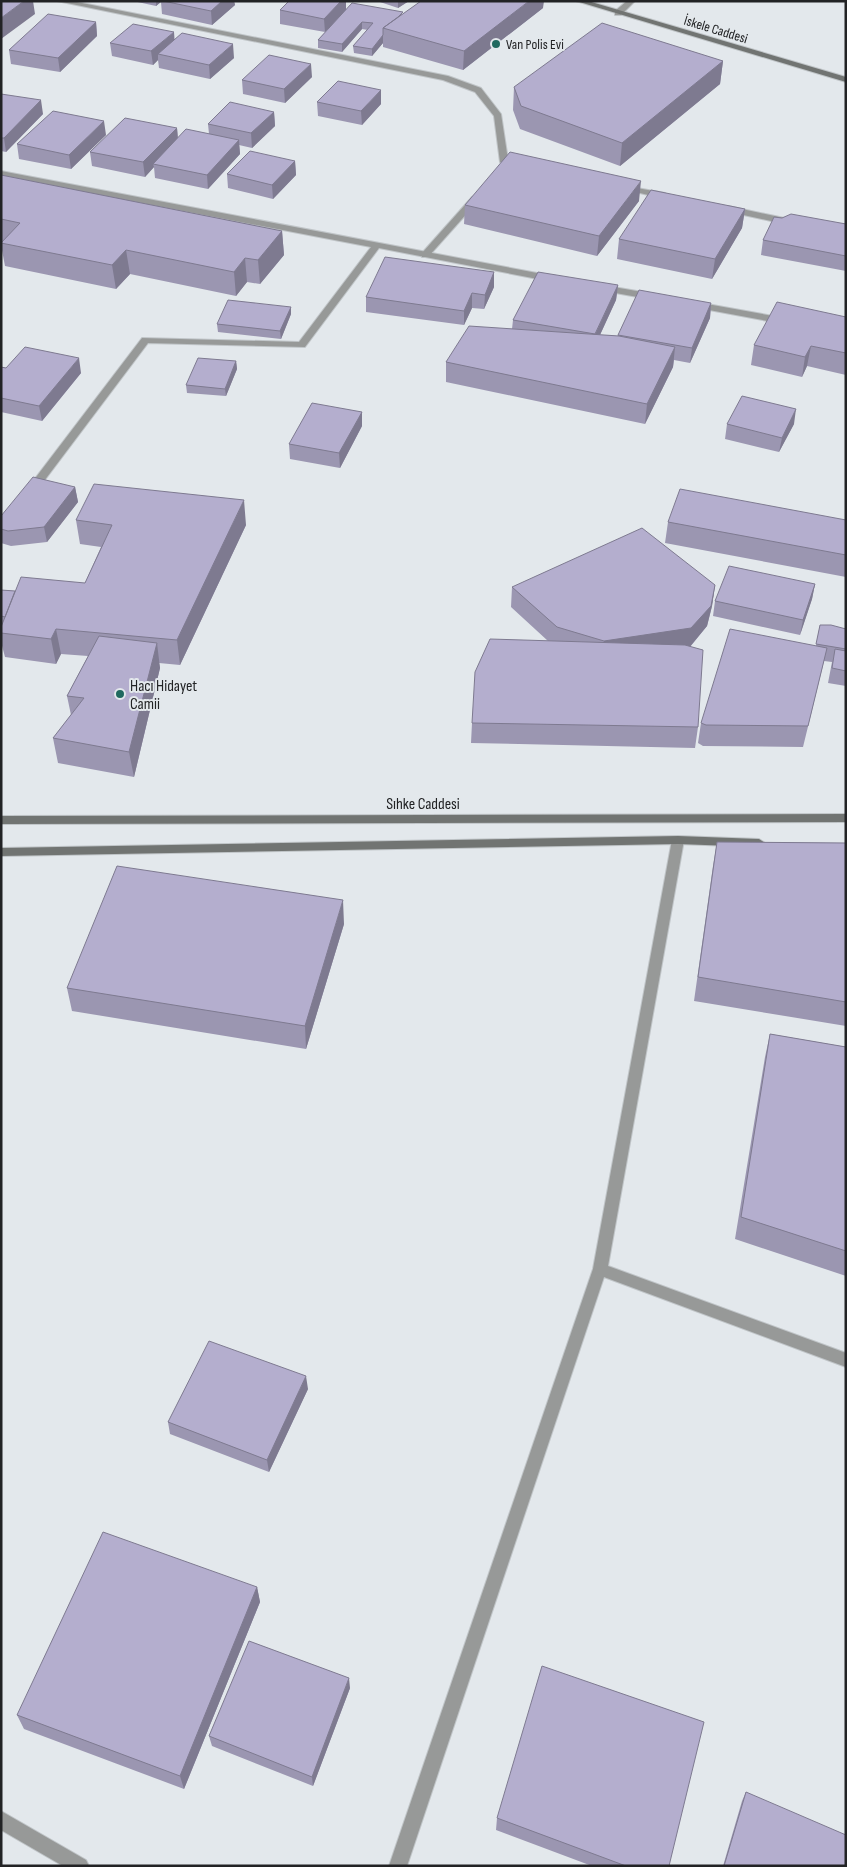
<svg xmlns="http://www.w3.org/2000/svg" width="847" height="1867" viewBox="0 0 847 1867" font-family="'Sofia Sans Condensed',sans-serif">
  <rect width="100%" height="100%" fill="#e3e8ec"/>
  <g fill="none" stroke-linecap="round" stroke-linejoin="round">
    <defs>
      <path id="service" d="M475 196 479 199 478 201 428 257H422V253L472 197Z"/>
      <path id="minor" d="M57 1H72L448 76 481 88 501 114 508 160 522 165 518 167 500 162 494 116 475 92 443 80Z
        M627 1H635L621 15H615V11Z
        M1 171 553 276 557 279 553 282 379 248 305 347 148 343 35 493H27V489L142 338 299 342 371 247 1 176Z
        M620 185 665 193 669 196 665 199 623 189H620Z
        M728 206 789 219 793 222 789 225 725 211 724 209Z
        M602 285 654 294 658 297 654 300 599 290V286Z
        M696 302 784 318 789 321 784 324 693 307V303Z
        M678 836 684 840 608 1266 846 1353V1367L604 1277 407 1866H389L593 1269 672 840Z
        M1 1811 86 1860 89 1866H63L1 1830Z"/>
      <path id="secondary" d="M576 1H588L846 77V82Z
        M846 814V822L1 824V816Z
        M678 836 759 839 765 843 759 847 678 844 1 856V848Z"/>
    </defs>
    <!-- service casing -->
    <use href="#service" stroke="#c0c5c8" stroke-width="2"/>
    <!-- minor casing -->
    <use href="#minor" stroke="#c0c5c8" stroke-width="2"/>
    <!-- secondary casing -->
    <use href="#secondary" stroke="#c0c5c8" stroke-width="2"/>
    <!-- service -->
    <use href="#service" fill="#979998" fill-rule="evenodd"/>
    <!-- minor -->
    <use href="#minor" fill="#979998" fill-rule="evenodd"/>
    <!-- secondary -->
    <use href="#secondary" fill="#717472" fill-rule="evenodd"/>
  </g>
  <!-- wall -->
  <path fill="#9b96b1" d="M133 1H234L235 5 212 25 162 14 161 2 156 6Z
    M289 1H346V9L403 14 543 8 463 70 383 47V43L372 56 354 53 353 46 368 30 362 29 342 52 318 48V40L334 23 325 32 280 24V10Z
    M377 1H409L398 8Z
    M96 22 97 36 60 72 11 64 9 50Z
    M174 40 234 58 210 79 159 68 158 60 153 65 112 56 110 43Z
    M723 61 720 84 620 166 520 129 513 110 514 87Z
    M312 77 285 103 243 94 242 80Z
    M1 94 43 114 6 152 1 151Z
    M317 102 381 104 362 125 318 116Z
    M274 112 275 126 252 148 239 145 240 154 208 189 155 178 154 167 145 177 92 166 90 152 177 128 178 138 209 134 208 124Z
    M106 135 71 169 19 159 17 144Z
    M295 161 296 175 273 199 228 188 227 174Z
    M1 175 282 231 284 255 260 284 247 282 236 296 130 274 116 289 5 266 1 245Z
    M639 201 597 256 464 224 465 205Z
    M745 209 742 228 712 279 617 259 619 239Z
    M782 218 846 224V271L761 255 763 240Z
    M494 272V287L484 309 472 308 464 325 366 312V297Z
    M618 285 616 300 600 335 617 336 618 335 711 303 710 318 690 363 674 360 673 367 645 424 446 382V362L512 329 513 320Z
    M291 307V314L281 339 218 332 217 324Z
    M846 317V375L807 366 802 377 751 365 754 345Z
    M236 361 237 369 226 396 187 393 186 385Z
    M1 367 6 368 81 373 42 421 1 412Z
    M362 412V426L340 468 290 459 289 444Z
    M727 424H794L779 452 725 439Z
    M75 487 78 502 47 542 11 546 1 543V516Z
    M76 520 246 525 180 665 159 663 160 668 134 777 58 763 53 738 71 715 67 696 88 656 61 654 56 664 5 657 1 642V590L15 591 85 583 101 547 80 544Z
    M846 520V577L665 543 668 522Z
    M815 584 812 599 800 635 713 616 715 601Z
    M715 585 712 606 707 626 690 647 698 727 695 748 471 743 472 723 548 641 511 607 512 587Z
    M820 625 846 629V686L828 683 832 662 824 661 803 747 703 746 698 743 701 723 816 646Z
    M717 842 846 843V1026L694 1001 713 866Z
    M344 924 306 1049 72 1011 67 988Z
    M770 1034 846 1047V1276L735 1239 765 1057Z
    M308 1389 269 1472 170 1434 168 1422Z
    M257 1587 260 1602 184 1789 24 1729 17 1715Z
    M350 1688 313 1786 212 1746 209 1736Z
    M746 1792 846 1866H723L742 1801Z
    M497 1818 669 1866H592L496 1830Z"/>
  <!-- shaded-wall -->
  <path fill="#7e7a90" d="M24 1H33L35 14 1 39V18Z
    M156 1H162L156 6Z
    M222 1H234L235 5 212 25 211 11Z
    M341 1H346V10L325 32 324 19Z
    M398 1H409L398 8Z
    M529 1H544L543 8 463 70 464 51Z
    M96 22 97 36 60 72 58 58Z
    M362 22V29L342 52V44Z
    M174 32 175 46 158 54V60L153 65 151 51Z
    M383 35V43L372 56V49Z
    M233 44 234 58 210 79 209 65Z
    M723 61 720 84 620 166 622 143Z
    M311 64 312 77 285 103 284 89Z
    M381 90V104L362 125 361 111Z
    M41 100 43 114 6 152 4 138Z
    M274 112 275 126 252 148 251 133Z
    M104 121 106 135 71 169 69 155Z
    M177 128 178 142 153 164 154 167 145 177 143 162Z
    M239 140 240 154 208 189 207 175Z
    M295 161 296 175 273 199 272 185Z
    M641 181 639 201 597 256 599 236Z
    M745 209 742 228 712 279 715 259Z
    M282 231 284 255 260 284 258 260Z
    M126 250 130 274 116 289 112 265Z
    M245 258 247 282 236 296 234 272Z
    M494 272V287L484 309 485 295Z
    M618 285 616 300 593 350 595 335Z
    M472 293V308L464 325V311Z
    M711 303 710 318 690 363 692 348Z
    M291 307V314L281 339 280 331Z
    M811 346 807 366 802 377 805 357Z
    M675 347 673 367 645 424 647 404Z
    M79 358 81 373 42 421 39 406Z
    M236 361 237 369 226 396 225 389Z
    M796 409 794 424 779 452 782 438Z
    M362 412V426L340 468 339 453Z
    M75 487 78 502 47 542 44 527Z
    M244 500 246 525 180 665 177 640Z
    M815 584 812 599 800 635 803 620Z
    M715 585 712 606 707 626 688 649 602 662 604 641Z
    M56 629 61 654 56 664 51 639Z
    M157 643 160 668 134 777 129 752Z
    M343 900 344 924 306 1049 305 1026Z
    M306 1376 308 1389 269 1472 267 1460Z
    M257 1587 260 1602 184 1789 180 1776Z
    M349 1678 350 1688 313 1786 312 1777Z"/>
  <!-- building -->
  <path fill="#b4aece" stroke="#7e7a90" d="M1 1H24L1 18Z
    M163 1H222L211 11Z
    M289 1H341L324 19 280 10Z
    M421 1H529L464 51 383 28Z
    M352 3 403 12 398 17 383 28V35L372 49 353 46 373 23 362 22 342 44 318 40Z
    M48 14 96 22 58 58 9 50Z
    M602 23 723 61 622 143 521 106 514 87Z
    M133 24 174 32 151 51 110 43Z
    M182 33 233 44 209 65 158 54Z
    M269 55 311 64 284 89 242 80Z
    M338 81 381 90 361 111 317 102Z
    M1 94 41 100 4 138H1Z
    M230 102 274 112 251 133 208 124Z
    M53 111 104 121 69 155 17 144Z
    M125 118 177 128 143 162 90 152Z
    M186 129 239 140 207 175 153 164Z
    M250 151 295 161 272 185 227 174Z
    M510 152 641 181 599 236 465 205Z
    M1 175 282 231 258 260 245 258 234 272 126 250 112 265 1 243 20 223 1 219Z
    M651 190 745 209 715 259 619 239Z
    M791 214 846 224V256L763 240 774 217 782 218Z
    M385 257 494 272 485 295 472 293 464 311 366 297Z
    M538 272 618 285 595 334 513 320Z
    M639 290 711 303 692 348 618 335Z
    M228 300 291 307 280 331 217 324Z
    M777 302 846 317V353L811 346 805 357 754 345Z
    M469 326 619 336 675 347 647 404 446 362Z
    M25 347 79 358 39 406 1 398V367L6 368Z
    M198 358 236 361 225 389 186 385Z
    M742 396 796 409 782 438 727 424Z
    M312 403 362 412 339 453 289 444Z
    M33 477 75 487 44 527 8 531 1 529V516Z
    M94 484 244 500 177 640 56 629 51 639 1 633V627L21 577 85 583 112 525 76 520Z
    M680 489 846 520V555L668 522Z
    M642 528 715 585 711 606 691 628 604 641 557 627 512 587Z
    M729 566 815 584 803 620 715 601Z
    M1 590 15 591 5 617 1 616Z
    M820 625H831L846 629V649L816 644Z
    M730 629 827 648 808 726 706 725 701 723Z
    M99 636 157 643 129 752 53 738 84 698 67 696Z
    M490 639 685 645 703 650 698 727 472 723 475 672Z
    M835 649 846 651V671L832 668Z
    M717 842 846 843V1002L698 977Z
    M117 866 343 900 305 1026 67 988Z
    M770 1034 846 1047V1251L741 1217Z
    M209 1341 306 1376 267 1460 168 1422Z
    M103 1532 257 1587 180 1776 17 1715Z
    M249 1641 349 1678 312 1777 209 1736Z
    M542 1666 704 1722 669 1866H626L497 1818Z
    M746 1792 846 1835V1866H724Z"/>
  <!-- markers -->
  <g fill="#20695f" stroke="#e3e8ec" stroke-width="2">
    <circle cx="496" cy="44" r="5"/>
    <circle cx="120" cy="694" r="5"/>
  </g>
  <g text-anchor="middle" stroke-width="4" stroke-linejoin="round" paint-order="stroke">
    <!-- far-street labels -->
    <g font-size="14" fill="#222325" stroke="#e3e8ec">
      <text transform="translate(716 29) rotate(17)" y="5">İskele Caddesi</text>
    </g>
    <!-- far-poi labels -->
    <g font-size="14" fill="#222325" stroke="#e3e8ec" text-anchor="start">
      <text x="506" y="49">Van Polis Evi</text>
    </g>
    <!-- poi labels -->
    <g font-size="16" fill="#222325" stroke="#e3e8ec" text-anchor="start">
      <text x="130" y="691">Hacı Hidayet<tspan x="130" dy="18">Camii</tspan></text>
    </g>
    <!-- street labels -->
    <g font-size="16" fill="#222325" stroke="#e3e8ec">
      <text x="423" y="809">Sıhke Caddesi</text>
    </g>
  </g>
  <!-- border -->
  <rect width="847" height="1867" fill="none" stroke="#222325" stroke-width="5"/>
</svg>
